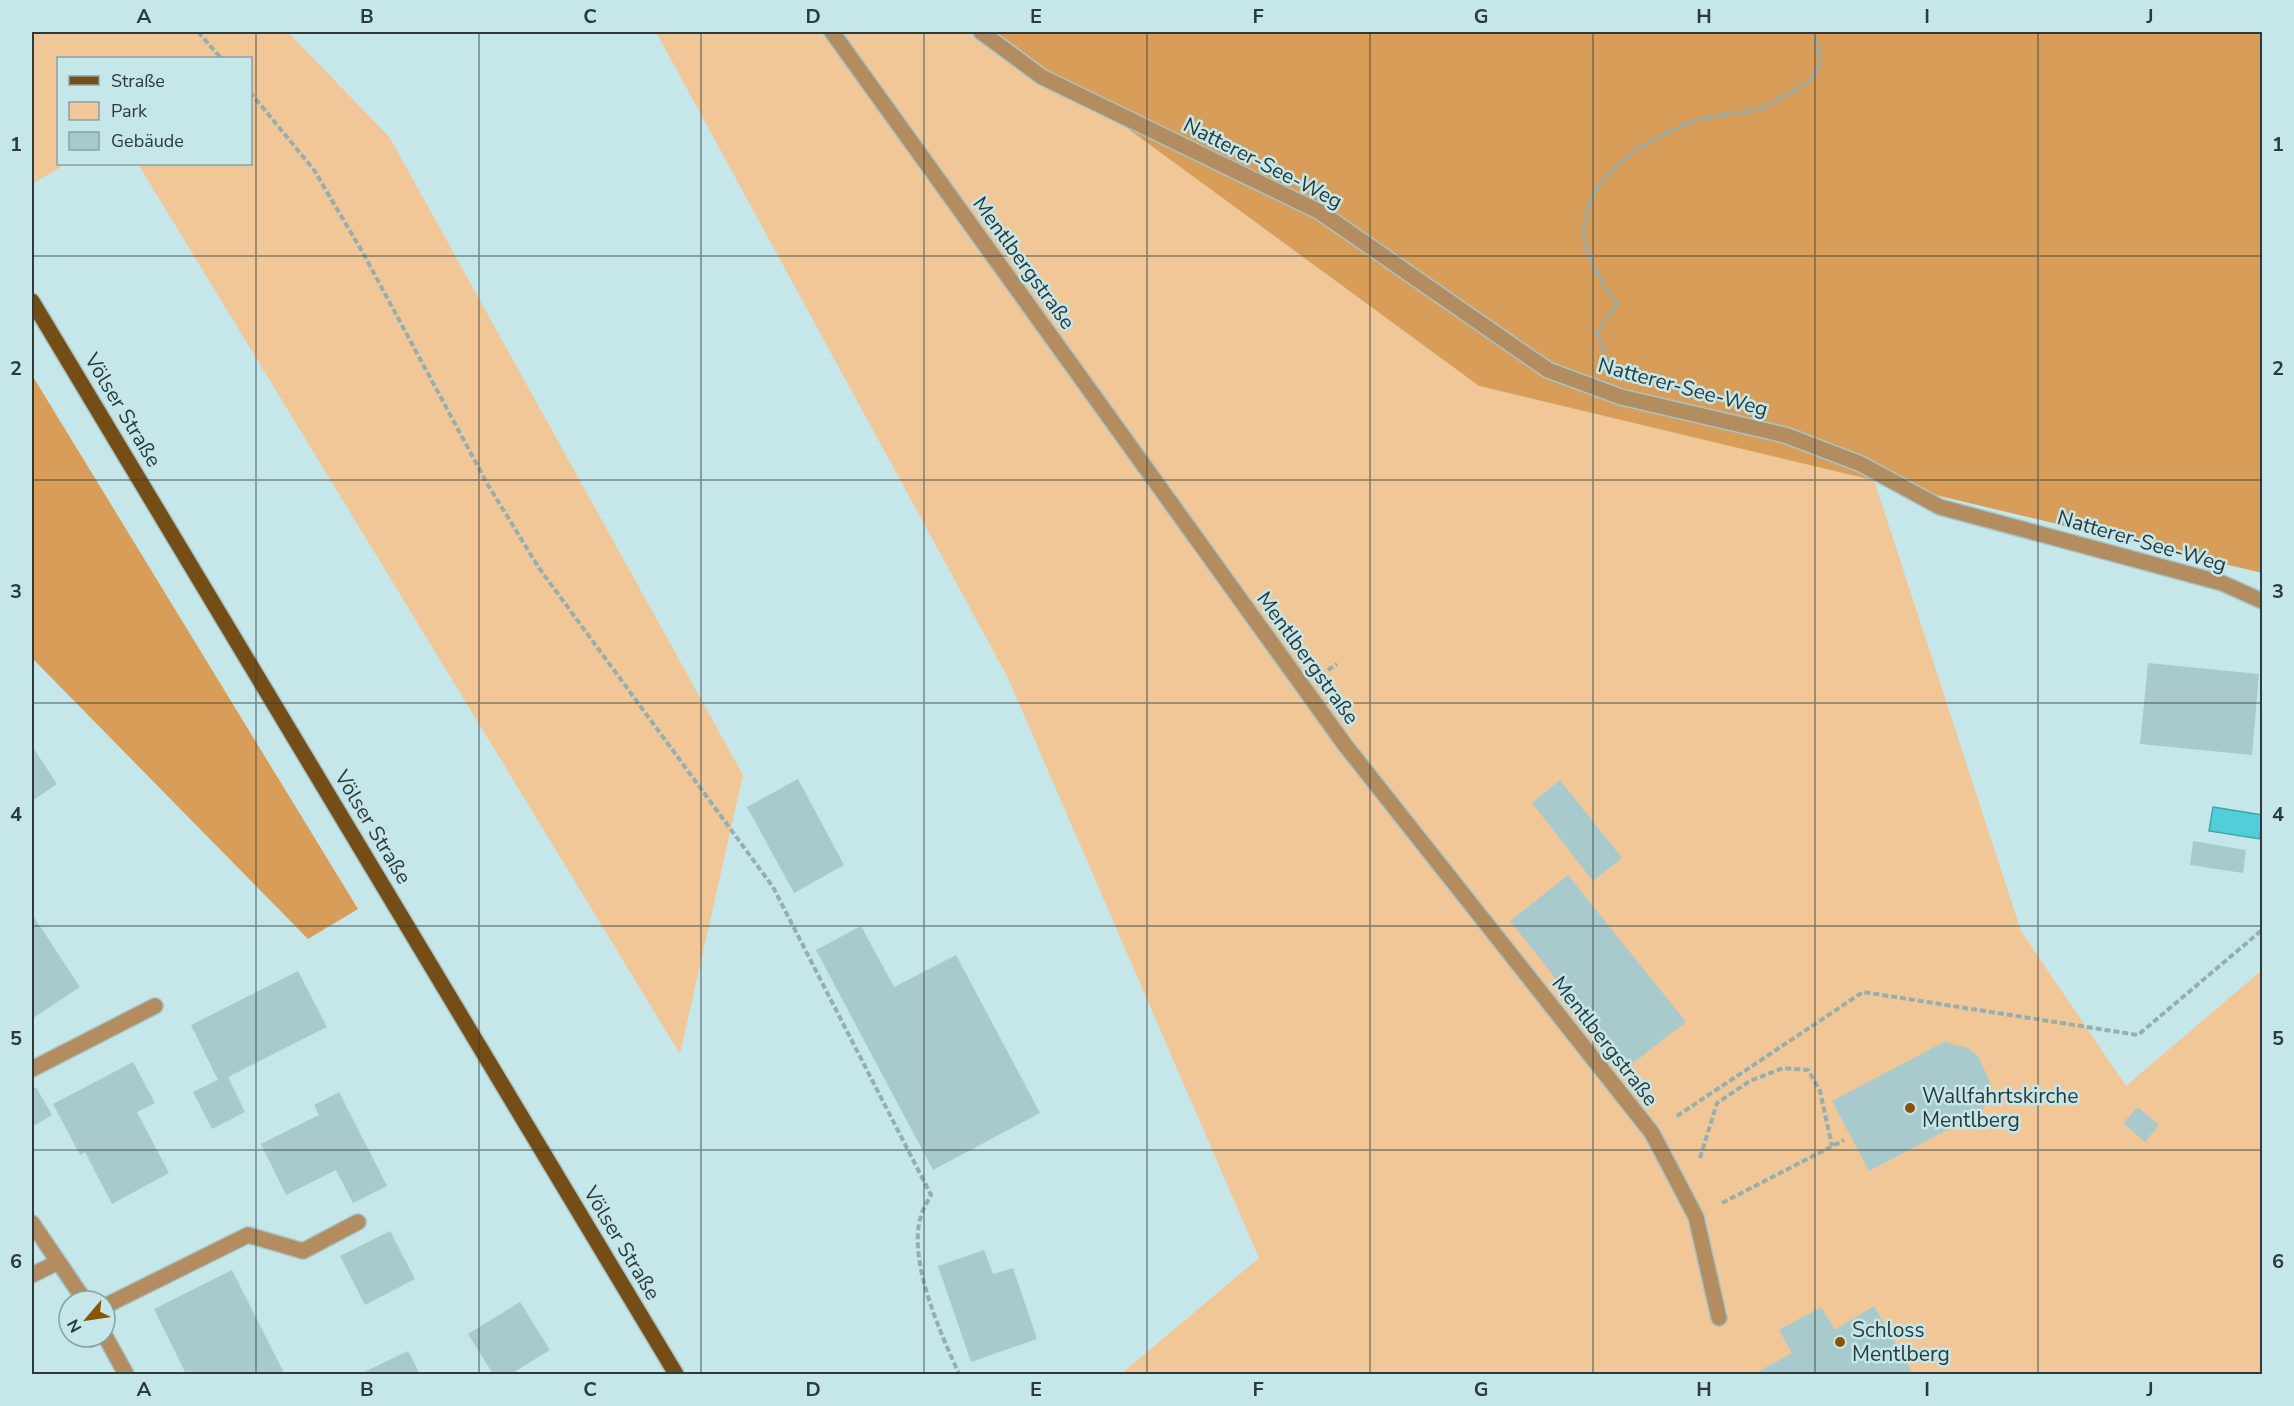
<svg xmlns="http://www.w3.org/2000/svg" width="2294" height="1406" viewBox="0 0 2294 1406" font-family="'Nunito Sans',sans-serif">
  <rect width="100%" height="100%" fill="#c5e7ea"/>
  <!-- green -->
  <path fill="#f1c797" d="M32 32H288L390 138 743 775 680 1054 138 164H250V58H58V164H66L32 184Z
    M656 32H996L1479 386 1874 480 2021 931 2126 1086 2262 970V1374H1121L1259 1258 1007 676Z"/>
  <!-- forest -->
  <path fill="#d89e59" d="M996 32H2262V573L1479 386Z
    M32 375 358 909 308 939 32 658Z"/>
  <!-- water -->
  <path fill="#50cfd8" stroke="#45a2a9" stroke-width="1.5" d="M2213 807 2262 815 2260 839 2209 831Z"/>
  <!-- building -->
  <path fill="#a9cacd" d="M2148 663 2259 674 2252 755 2140 744Z
    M32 746 57 784 32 801Z
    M798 779 844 865 794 893 747 807Z
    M1560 780 1622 858 1593 881 1532 803Z
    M2193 841 2246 850 2243 873 2190 865Z
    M1568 875 1686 1022 1627 1068 1510 921Z
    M32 914 80 987 32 1019Z
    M861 926 894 987 956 955 1040 1113 933 1170 816 950Z
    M298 971 327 1027 228 1077 245 1112 212 1129 193 1092 218 1080 191 1025Z
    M1944 1042 1968 1048 1978 1056 1989 1080 1991 1092 1987 1103 1980 1113 1869 1171 1832 1101Z
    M133 1062 155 1103 137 1112 169 1173 112 1204 85 1152 80 1155 53 1104Z
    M36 1087 52 1115 32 1127V1090Z
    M339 1092 387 1186 353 1203 336 1170 286 1195 261 1144 319 1115 314 1105Z
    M2138 1107 2159 1125 2145 1142 2123 1123Z
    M390 1231 415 1279 365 1305 340 1256Z
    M984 1250 993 1274 1013 1268 1037 1339 971 1362 938 1266Z
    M232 1270 280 1365 285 1374H186L154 1309Z
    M520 1302 550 1350 511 1374H493L468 1334Z
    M1874 1306 1913 1374H1754L1792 1353 1779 1330 1821 1307 1835 1330Z
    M408 1351 420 1374H363L362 1373Z"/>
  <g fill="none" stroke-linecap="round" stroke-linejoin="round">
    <defs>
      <path id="minor" d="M832 32 1345 745 1652 1133 1696 1217 1719 1318
        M981 32 1042 77 1320 212 1548 370 1621 397 1785 435 1861 464 1940 507 2222 583 2262 601
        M32 1069 155 1006
        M32 1223 85 1301
        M32 1275 58 1262
        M105 1306 248 1235 303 1251 358 1222
        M105 1336 126 1374"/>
      <path id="major" d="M32 301 676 1374"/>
    </defs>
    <!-- minor casing -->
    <use href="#minor" stroke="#a6c4c7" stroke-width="18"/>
    <!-- major casing -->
    <use href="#major" stroke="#a6c4c7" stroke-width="18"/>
    <!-- path -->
    <path stroke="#93afb1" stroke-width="4" stroke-dasharray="6 3" stroke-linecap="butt" d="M198 32 221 58
      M250 92 314 170 363 253 488 485 539 568 773 887 931 1195C928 1201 923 1208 921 1216 907 1260 941 1334 959 1374
      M1608 361 1597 333 1617 304C1604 283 1585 260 1584 234 1583 174 1651 135 1701 119 1721 113 1744 115 1764 107 1772 104 1780 98 1788 94 1797 89 1808 83 1814 75 1824 61 1818 46 1813 32
      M1328 670 1337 664
      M1677 1116 1863 992 2138 1035 2262 930
      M1700 1158 1717 1103 1750 1081 1783 1068 1808 1070 1820 1091 1832 1146
      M1722 1203 1844 1140"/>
    <!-- minor -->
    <use href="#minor" stroke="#b38c5f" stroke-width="15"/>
    <!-- major -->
    <use href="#major" stroke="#754d16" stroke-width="15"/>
  </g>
  <!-- grid -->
  <path fill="none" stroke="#2c3a3b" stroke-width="1.5" stroke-opacity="0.55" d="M256 32V1374M479 32V1374M701 32V1374M924 32V1374M1147 32V1374M1370 32V1374M1593 32V1374M1815 32V1374M2038 32V1374M32 256H2262M32 480H2262M32 703H2262M32 926H2262M32 1150H2262"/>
  <!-- markers -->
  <g fill="#885400" stroke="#c5e7ea" stroke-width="2">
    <circle cx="1910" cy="1108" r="6"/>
    <circle cx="1840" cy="1342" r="6"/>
  </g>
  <g text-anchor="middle" stroke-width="5" stroke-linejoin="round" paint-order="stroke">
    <!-- street labels -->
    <g font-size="21" fill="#2c3a3b" stroke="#c5e7ea">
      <text transform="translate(1263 163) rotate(27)" y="7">Natterer-See-Weg</text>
      <text transform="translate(1024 263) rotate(54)" y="7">Mentlbergstraße</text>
      <text transform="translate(1683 387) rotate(15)" y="7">Natterer-See-Weg</text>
      <text transform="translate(123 410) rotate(59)" y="7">Völser Straße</text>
      <text transform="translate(2142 541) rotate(16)" y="7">Natterer-See-Weg</text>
      <text transform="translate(1308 658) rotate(54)" y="7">Mentlbergstraße</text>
      <text transform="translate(373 827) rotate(59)" y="7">Völser Straße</text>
      <text transform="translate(1605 1041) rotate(52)" y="7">Mentlbergstraße</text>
      <text transform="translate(622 1243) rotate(59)" y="7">Völser Straße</text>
    </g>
    <!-- poi labels -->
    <g font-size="21" fill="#2c3a3b" stroke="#c5e7ea" text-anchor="start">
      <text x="1922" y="1103">Wallfahrtskirche<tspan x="1922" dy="24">Mentlberg</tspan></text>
      <text x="1852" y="1337">Schloss<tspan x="1852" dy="24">Mentlberg</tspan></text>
    </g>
  </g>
  <!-- border -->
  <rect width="2294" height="1406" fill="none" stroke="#c5e7ea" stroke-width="66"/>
  <!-- legend -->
  <rect x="57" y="57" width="195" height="108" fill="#c5e7ea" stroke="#88a2a4" stroke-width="1.5"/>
  <rect x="69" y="76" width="30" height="9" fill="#754d16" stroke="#88a2a4" stroke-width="1.5"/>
  <text x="111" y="87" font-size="18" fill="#2c3a3b">Straße</text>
  <rect x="69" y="102" width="30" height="18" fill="#f1c797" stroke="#88a2a4" stroke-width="1.5"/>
  <text x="111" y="117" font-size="18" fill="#2c3a3b">Park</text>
  <rect x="69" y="132" width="30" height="18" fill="#a9cacd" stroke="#88a2a4" stroke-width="1.5"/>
  <text x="111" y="147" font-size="18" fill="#2c3a3b">Gebäude</text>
  <!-- north arrow -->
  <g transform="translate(87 1319) rotate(241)"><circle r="28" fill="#c5e7ea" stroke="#88a2a4" stroke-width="1.5"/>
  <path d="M0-4.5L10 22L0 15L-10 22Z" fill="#885400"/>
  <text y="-9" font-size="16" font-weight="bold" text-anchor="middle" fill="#2c3a3b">N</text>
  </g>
  <rect x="33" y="33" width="2228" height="1340" fill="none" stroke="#2c3a3b" stroke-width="2"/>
  <g font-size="20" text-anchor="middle" font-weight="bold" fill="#2c3a3b">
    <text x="144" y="23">A</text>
    <text x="367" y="23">B</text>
    <text x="590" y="23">C</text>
    <text x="813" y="23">D</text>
    <text x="1036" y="23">E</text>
    <text x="1258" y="23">F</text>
    <text x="1481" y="23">G</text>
    <text x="1704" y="23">H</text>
    <text x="1927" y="23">I</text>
    <text x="2150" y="23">J</text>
    <text x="16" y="151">1</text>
    <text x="2278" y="151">1</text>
    <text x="16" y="375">2</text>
    <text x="2278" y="375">2</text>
    <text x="16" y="598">3</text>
    <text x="2278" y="598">3</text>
    <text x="16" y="821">4</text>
    <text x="2278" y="821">4</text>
    <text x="16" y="1045">5</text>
    <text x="2278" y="1045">5</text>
    <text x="16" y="1268">6</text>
    <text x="2278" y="1268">6</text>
    <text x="144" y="1396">A</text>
    <text x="367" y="1396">B</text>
    <text x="590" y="1396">C</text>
    <text x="813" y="1396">D</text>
    <text x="1036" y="1396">E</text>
    <text x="1258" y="1396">F</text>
    <text x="1481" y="1396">G</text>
    <text x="1704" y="1396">H</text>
    <text x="1927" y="1396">I</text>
    <text x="2150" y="1396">J</text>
  </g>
</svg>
